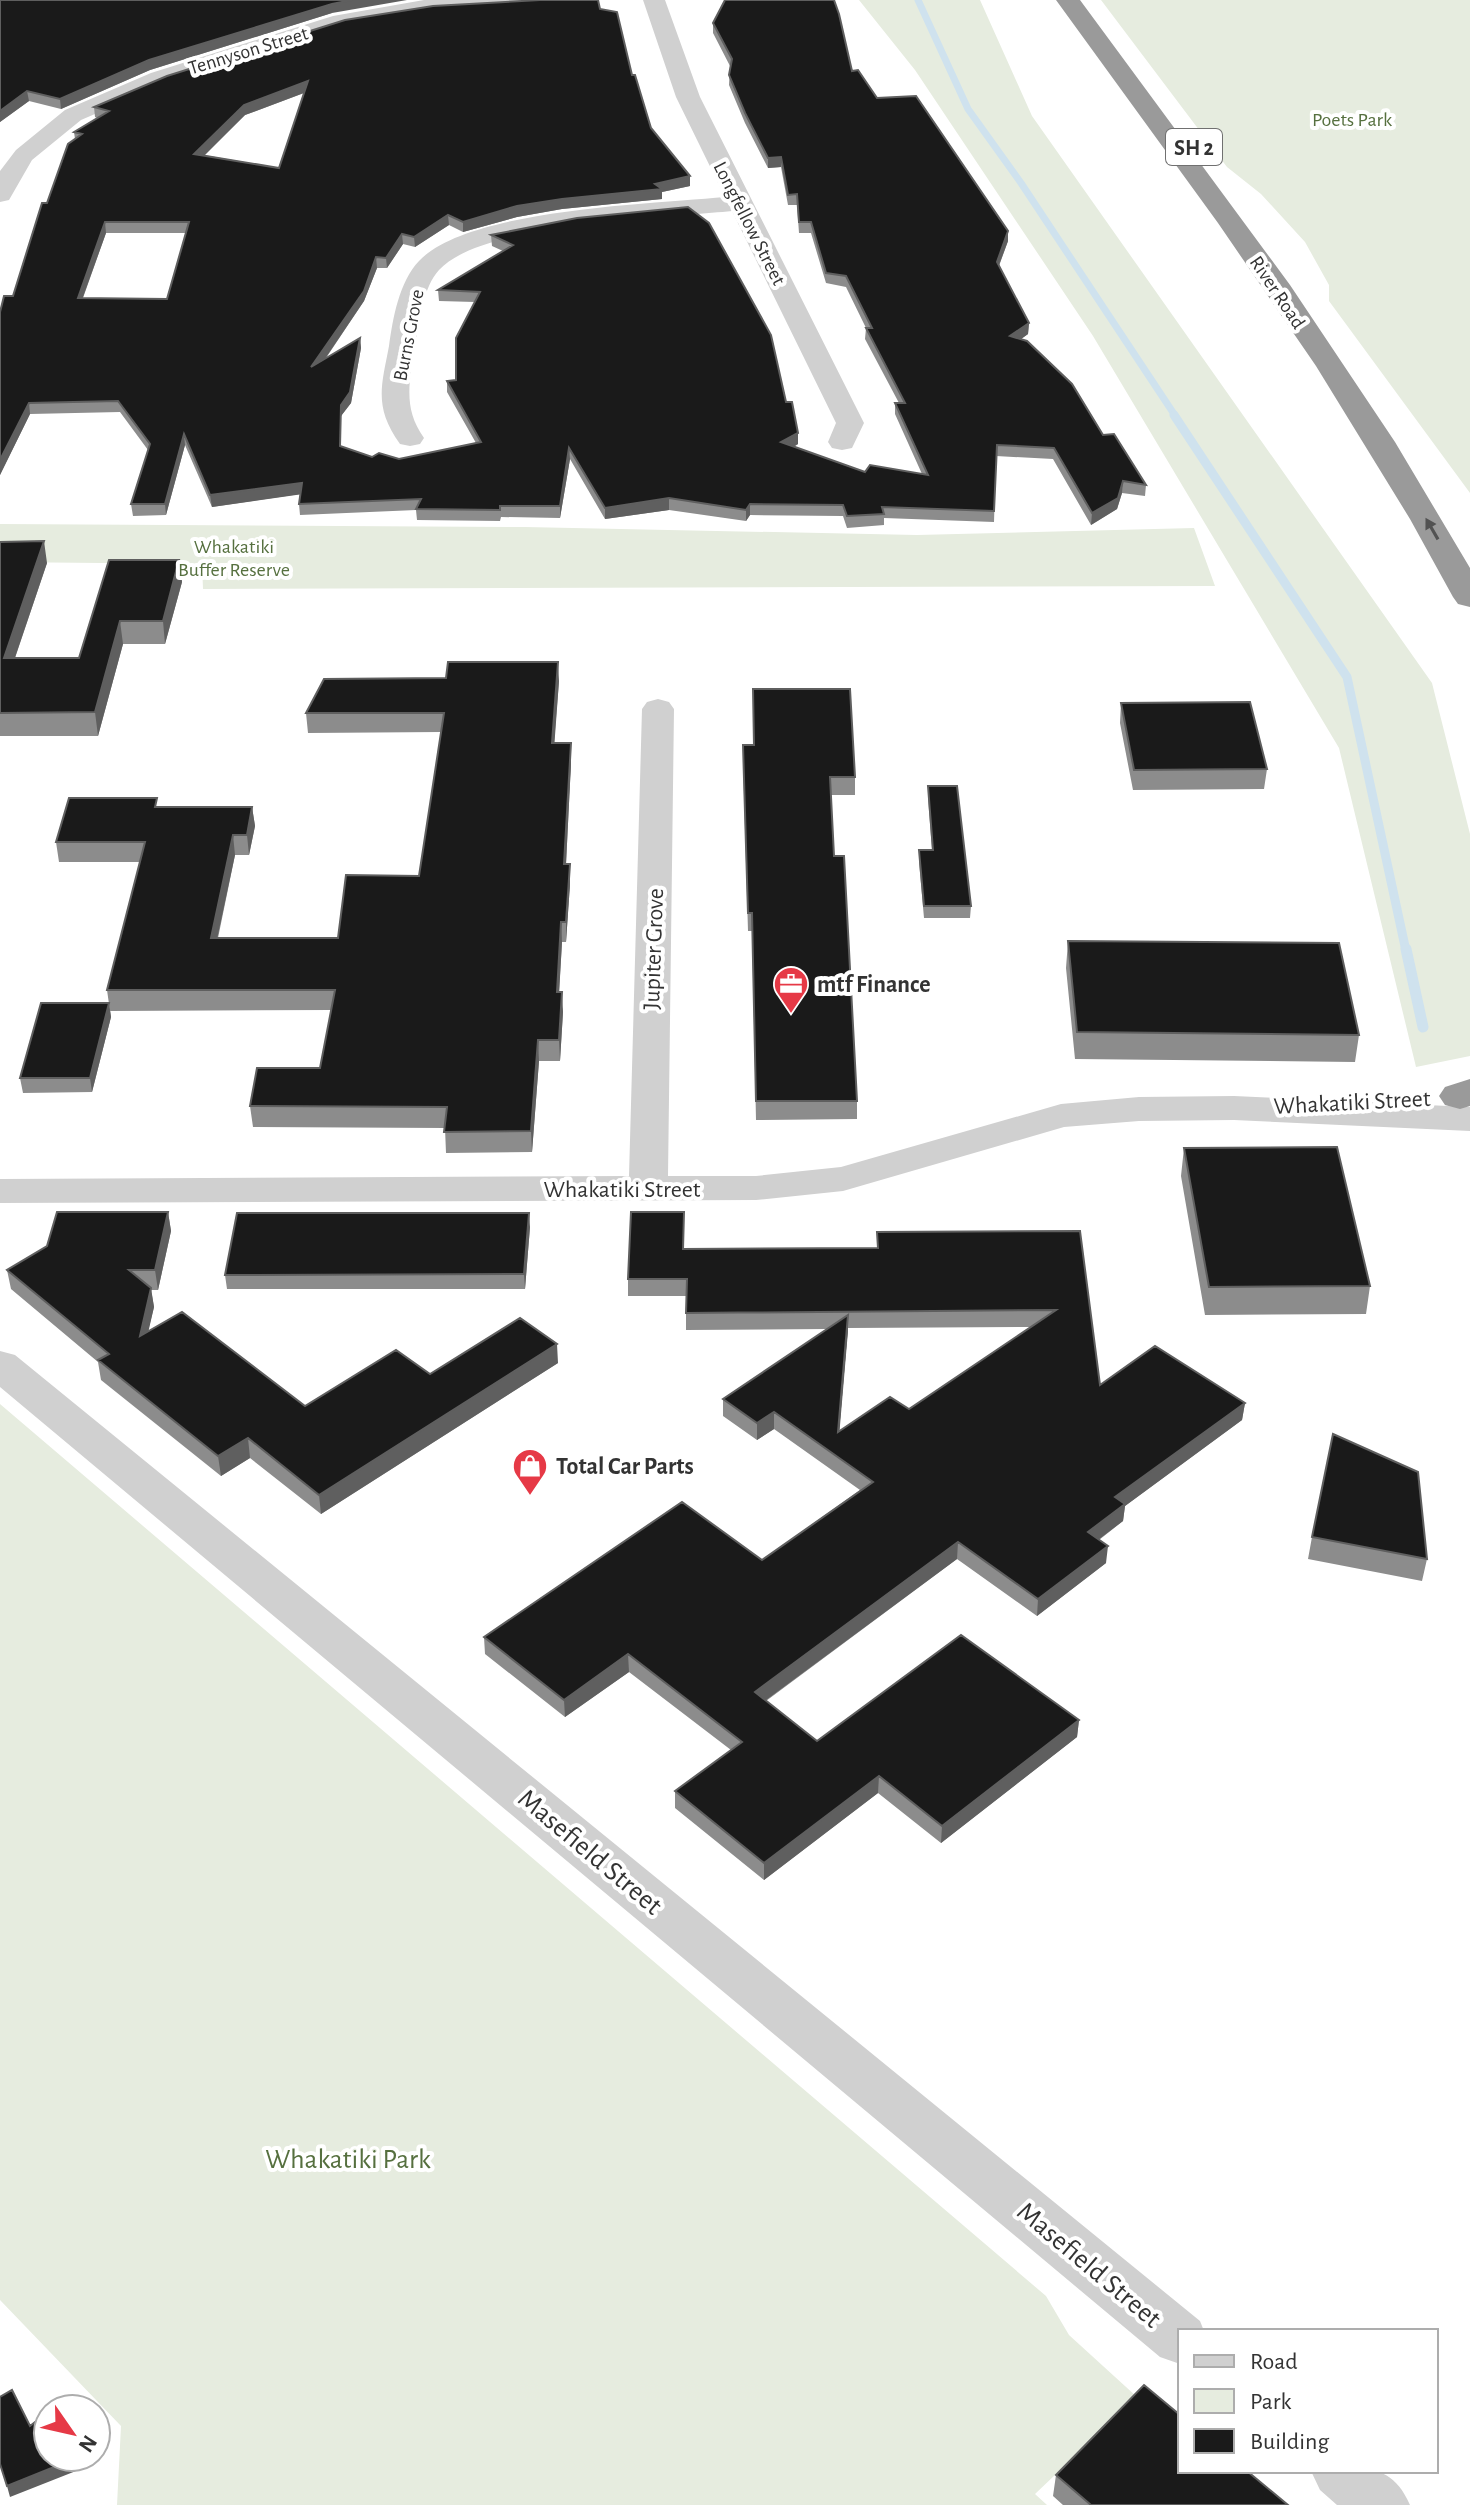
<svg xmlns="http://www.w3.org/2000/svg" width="1470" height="2505" viewBox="0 0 1470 2505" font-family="'Alegreya Sans',sans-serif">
  <rect width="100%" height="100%" fill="#fff"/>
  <!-- green -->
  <path fill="#e6ecdf" d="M859 0H980L1032 116 1432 683 1470 834V1056L1416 1067 1339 748 1093 336 915 70Z
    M1101 0H1470V493L1329 301V285L1305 242 1261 194 1227 167Z
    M0 524 525 527 917 535 1194 528 1215 586 203 589 202 564 0 562Z
    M0 1404 1046 2296 1069 2335 1137 2397 1035 2494 1047 2505H117L121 2426 0 2300Z"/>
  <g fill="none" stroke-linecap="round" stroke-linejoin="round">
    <!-- stream-far2 -->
    <path stroke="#cfe2ee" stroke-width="7" d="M918 0 968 109 1021 183 1176 417"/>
    <!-- stream-far1 -->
    <path stroke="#cfe2ee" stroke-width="9" d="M1174 415 1347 677 1406 951"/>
    <!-- stream -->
    <path stroke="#cfe2ee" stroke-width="11" d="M1406 949 1423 1027"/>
    <!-- minor -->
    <path fill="#d0d0d0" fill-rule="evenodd" d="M424 0H550L539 7 433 12 345 27 167 83 81 120 32 160 9 200 0 202V171L16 150 65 110 151 73 333 16Z
      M643 0H665L700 97 864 423 852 448 842 450 832 448 828 442 836 423 732 211C665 218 483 222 439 270 423 287 419 323 415 345 410 381 402 407 424 438L420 444 410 446 400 444C374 407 381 388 389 346 393 318 399 282 419 261 467 209 653 204 725 197L676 97Z
      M658 699 669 702 674 709 668 1176H756L841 1167 1061 1104 1139 1097 1234 1096 1470 1107V1131L1234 1120 1139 1121 1064 1127 843 1191 756 1200 0 1203V1179L629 1176 642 709 647 702Z
      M0 1351 15 1355 1200 2321 1204 2331H1180V2364L1160 2357 0 1387Z
      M1311 2471C1357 2471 1389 2457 1410 2505H1337L1320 2490Z"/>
    <!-- highway -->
    <path fill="#9a9a9a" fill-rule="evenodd" d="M1056 0H1080L1290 285 1395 442 1470 568V607L1458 604 1453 597 1410 519 1316 366 1218 223Z
      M1470 1079V1106L1460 1109 1445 1105 1439 1096 1445 1087Z"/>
  </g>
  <!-- wall -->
  <path fill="#8c8c8c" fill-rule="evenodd" d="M0 0 332 13 150 70 61 109 29 101 0 122Z
    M600 9 632 75 651 128 690 186 662 192V199L562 209 517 217 463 232 449 225 415 247 403 244 387 268H377L364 301 326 358 360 338 361 348 351 403 341 416V446L372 457 399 459 476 443 447 392V381L456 380 475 302 439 301 438 290 503 251 492 246 491 235 577 218 786 402 798 433V444L794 447 865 472 922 474 895 414V403H899L865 339 866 328 846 287 826 283 811 233H799L797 205H788L781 167 768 168 745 123 729 85 730 66 713 33V23L852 71 877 98 1008 231V241L999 266 1029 323 1028 334 1021 339 1146 485 1145 496 1122 493 1117 509 1091 525 1053 459 996 456 994 522 884 518V525L847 528 843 516 750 515 746 521 669 510 605 519 570 459 560 518 501 517 500 521 417 520 416 510 300 515 299 504 300 494 212 507 185 445 166 515 133 516 131 504 148 450 120 412 30 414 0 475V312L13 296 47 203 75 139 74 132 97 118 95 117 94 107ZM304 93 279 168 204 155 245 115ZM106 233H186L167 299 83 298Z
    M0 542 47 563 15 658H79L179 560 182 582 165 644H123L98 736H0Z
    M559 681 554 743H571V763L566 864H570V884L566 942H562L559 992 563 1012 560 1061H539L532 1152 446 1153 445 1128 253 1127 250 1106 320 1068 331 1010 110 1011 107 990 140 862H59L56 842 158 807H252L255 826 249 855H235L218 938H338L419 876 441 732 308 733 306 713Z
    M1121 703 1267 769 1264 789 1133 790 1120 723Z
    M743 762 855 777V795H831L834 856 857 1101V1119L756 1120 752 931H748Z
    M928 786 971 906 970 918H924L919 862V850H932L928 798Z
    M1068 941 1359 1035 1355 1062 1075 1059 1066 968Z
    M109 1003 111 1017 92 1092 23 1093 20 1078Z
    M1184 1148 1370 1286 1366 1314 1205 1315 1181 1176Z
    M168 1212 171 1231 158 1290H151L154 1307 148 1331 305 1406 430 1374 558 1363 321 1514 250 1458 221 1476 101 1380 98 1362 11 1289 7 1270Z
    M530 1227 525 1289H227L225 1275Z
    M1080 1231 1100 1385 1245 1403 1242 1420 1125 1506 1123 1521 1099 1540 1106 1563 1037 1616 957 1559 766 1701 817 1741 1079 1720 1077 1737 941 1843 878 1793 764 1880 675 1808V1791L731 1750 629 1672 565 1717 485 1654 484 1637 762 1560 860 1490 774 1429 757 1440 723 1416V1399L827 1329 686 1330V1296H628V1279L684 1249 877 1248V1232ZM1031 1327 909 1409 839 1431 848 1328Z
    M1312 1537 1427 1559 1422 1581 1308 1559Z
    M1056 2475 1288 2505H1063L1053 2496Z"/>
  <!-- shaded-wall -->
  <path fill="#5f5f5f" d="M352 0H407L332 13 150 70 61 109 60 99 149 60 332 4Z
    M308 81 309 91 245 115 196 164 194 154 244 105Z
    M27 91 29 101 0 122V111Z
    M781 157V167L768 168V158Z
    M690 176V186L662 192V199L562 209 517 217 463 232V222L517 206 655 184Z
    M448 215 449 225 415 247 414 237Z
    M105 222 106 233 79 308 78 298Z
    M1008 231V241L996 273 997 262Z
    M402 234 403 244 387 268 386 258Z
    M376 257 377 268 364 301 312 378 311 367Z
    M1029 323 1028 334 1010 347V336Z
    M360 338 361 348 351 403 341 416V457V405Z
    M29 403 30 414 0 475V460Z
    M798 433V444L781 453V442Z
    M184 434 185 445 166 515 165 504Z
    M569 448 570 459 560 518V506Z
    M1123 481 1122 493 1117 509 1091 525 1092 513Z
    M302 483 303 494 212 507 210 495Z
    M669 498V510L605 519V508Z
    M750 504V515L746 521V510Z
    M44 541 47 563 7 681 4 658Z
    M179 560 182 582 165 644 163 621Z
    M120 621 123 644 98 736 95 712Z
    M558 662 559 681 553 763 552 743Z
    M571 743V763L565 884 564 864Z
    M252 807 255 826 249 855 247 835Z
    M233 835 235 855 213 958 211 938Z
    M570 864V884L566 942V922Z
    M561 922 562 942 558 1012 557 992Z
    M562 992 563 1012 560 1061 559 1040Z
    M109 1003 111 1017 92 1092 90 1078Z
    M538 1040 539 1061 532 1152 531 1131Z
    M168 1212 171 1231 158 1290 155 1270Z
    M529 1213 530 1227 525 1289 524 1274Z
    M151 1288 154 1307 143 1355 140 1336Z
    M848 1315V1331L838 1449V1432Z
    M557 1344 558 1363 321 1514 319 1495Z
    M1245 1403 1242 1420 1125 1506 1123 1521 1086 1549 1088 1532 1115 1497Z
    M774 1412V1429L757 1440V1423Z
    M248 1438 250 1458 221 1476 218 1456Z
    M958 1542 957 1559 754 1709 755 1692Z
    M1108 1546 1106 1563 1037 1616 1038 1599Z
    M628 1654 629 1672 565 1717 564 1700Z
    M1079 1720 1077 1737 941 1843 942 1826Z
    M879 1776 878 1793 764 1880V1863Z
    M98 2443 101 2454 81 2469 10 2497 7 2486 79 2457H96V2444Z"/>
  <!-- building -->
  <path fill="#1a1a1a" stroke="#5f5f5f" stroke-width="2" fill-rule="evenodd" d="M0 0H352L332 4 149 60 60 99 27 91 0 111Z
    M540 0H598L600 9 617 12 632 75H635L651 128 690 176 655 184 662 189 562 199 517 206 463 222 448 215 414 237 402 234 386 258 376 257 364 291 311 367 360 338 350 392 341 405 340 446 372 457 379 453 399 459 481 442 447 381 456 380V338L480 292 438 290 513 245 491 235 577 218 688 207 709 223 771 335 786 402H792L798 433 781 442 865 472 870 465 928 475 895 403H905L866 328H872L846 276 826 273 811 222H799L797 194 788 195 781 157 768 158 745 113 729 75 732 59 713 23 725 0H834L839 14 852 71 858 70 877 98 916 96 1008 231 997 262 1029 323 1010 336 1027 341 1072 384 1103 435 1114 434 1146 485 1123 481 1118 498 1092 513 1054 448 997 445 994 511 882 507 884 514 847 516 843 505 750 504 746 510 669 498 605 508 569 448 560 506H500V510L416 509 421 499 299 504 302 483 210 495 184 434 165 504H131L150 444 118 401 29 403 0 460V312L4 296H13L42 203H47L68 144 82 134 74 132 109 111 94 107 167 76 345 20 433 6ZM308 81 279 168 194 154 244 105ZM105 222H189L167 299 78 298Z
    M44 541 4 658H79L109 560H179L163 621H120L95 712 0 713V542Z
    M448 662H558L552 743H571L564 864H570L566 922H561L557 992H562L559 1040H538L531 1131 444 1132 447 1107 250 1106 257 1068H320L335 990H107L145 842H56L69 798H157L155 807H252L247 835H233L211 938H338L346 875 419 876 444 713H306L324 679 446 678Z
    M753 689H850L855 777H830L834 856H844L857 1101H756L752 913H748L743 745H754Z
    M1250 702 1267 769 1134 770 1121 703Z
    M928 786H957L971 906H924L919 850H933Z
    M1068 941 1339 943 1359 1035 1077 1032Z
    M41 1003H109L90 1078H20Z
    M1337 1147 1370 1286 1209 1287 1184 1148Z
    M57 1212H168L155 1270H129L151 1288 140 1336 182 1312 305 1406 396 1350 430 1374 520 1318 557 1344 319 1495 248 1438 218 1456 98 1360 109 1354 7 1270 47 1246Z
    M631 1212H684L683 1249 878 1248 877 1232 1080 1231 1100 1385 1155 1346 1245 1403 1115 1497 1125 1504 1088 1532 1108 1546 1038 1599 958 1542 755 1692 817 1741 961 1635 1079 1720 942 1826 879 1776 764 1863 675 1791 742 1742 628 1654 564 1700 484 1637 682 1502 762 1560 873 1482 774 1412 757 1423 723 1399 848 1315 838 1432 890 1397 909 1409 1056 1310 686 1313 687 1279H628Z
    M237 1213H529L524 1274 225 1275Z
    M1333 1434 1418 1472 1427 1559 1312 1537Z
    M1144 2385 1180 2415V2471H1247L1288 2505H1091L1056 2475Z
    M12 2390 30 2426 48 2412V2457H79L7 2486 0 2464V2397Z
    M63 2401 70 2409H53Z"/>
  <!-- one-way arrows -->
  <defs><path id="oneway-solid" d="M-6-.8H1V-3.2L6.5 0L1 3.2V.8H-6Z" transform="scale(2)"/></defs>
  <use fill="#525252" href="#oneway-solid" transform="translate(1432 529) rotate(-120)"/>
  <!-- icons -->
  <defs>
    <symbol id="office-pin" viewBox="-11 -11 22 30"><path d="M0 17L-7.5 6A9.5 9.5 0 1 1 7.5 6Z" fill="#e63946" stroke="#fff"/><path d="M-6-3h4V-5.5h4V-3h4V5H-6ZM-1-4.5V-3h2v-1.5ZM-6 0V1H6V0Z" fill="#fff"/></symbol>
    <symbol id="shop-pin" viewBox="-11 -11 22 30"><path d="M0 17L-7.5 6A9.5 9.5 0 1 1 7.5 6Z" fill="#e63946" stroke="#fff"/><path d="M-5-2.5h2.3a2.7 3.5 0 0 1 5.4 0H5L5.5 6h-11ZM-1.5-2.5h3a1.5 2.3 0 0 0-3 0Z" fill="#fff"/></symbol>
  </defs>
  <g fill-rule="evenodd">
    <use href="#office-pin" x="771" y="964" width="40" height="54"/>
    <use href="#shop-pin" x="510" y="1446" width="40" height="54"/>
  </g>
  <g text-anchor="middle" stroke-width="8" stroke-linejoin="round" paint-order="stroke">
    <!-- far-street labels -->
    <g font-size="20" fill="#333" stroke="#fff">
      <text transform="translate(248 50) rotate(-17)" y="7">Tennyson Street</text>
      <text transform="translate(750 223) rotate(63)" y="7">Longfellow Street</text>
      <text transform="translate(1278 292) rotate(56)" y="7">River Road</text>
      <text transform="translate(408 335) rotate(-79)" y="7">Burns Grove</text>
    </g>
    <!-- far-park labels -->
    <g font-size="20" fill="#56703f" stroke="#fff">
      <text x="1352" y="126">Poets Park</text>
      <text x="234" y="553">Whakatiki<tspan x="234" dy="23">Buffer Reserve</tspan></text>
    </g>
    <!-- shield labels -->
    <rect fill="#fff" stroke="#707070" stroke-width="2" x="1166" y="129" width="56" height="36" rx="6"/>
    <g font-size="22" font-weight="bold" fill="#333">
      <text x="1194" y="155">SH 2</text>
    </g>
    <!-- street labels -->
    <g font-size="24" fill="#333" stroke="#fff">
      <text transform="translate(653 949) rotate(-88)" y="8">Jupiter Grove</text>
      <text transform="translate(1352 1102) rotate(-3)" y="8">Whakatiki Street</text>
      <text x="622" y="1197">Whakatiki Street</text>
    </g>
    <!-- poi labels -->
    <g font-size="24" font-weight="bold" fill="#333" stroke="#fff" text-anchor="start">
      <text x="817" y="992">mtf Finance</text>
      <text x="556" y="1474">Total Car Parts</text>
    </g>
    <!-- near-street labels -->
    <g font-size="28" fill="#333" stroke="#fff">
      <text transform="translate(591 1851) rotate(40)" y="10">Masefield Street</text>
      <text transform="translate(1090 2264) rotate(40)" y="10">Masefield Street</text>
    </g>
    <!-- near-park labels -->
    <g font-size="28" fill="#56703f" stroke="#fff">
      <text x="348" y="2168">Whakatiki Park</text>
    </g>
  </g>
  <!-- legend -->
  <rect x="1178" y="2329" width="260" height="144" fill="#ffffff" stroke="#adadad" stroke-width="2"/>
  <rect x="1194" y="2355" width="40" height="12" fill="#d0d0d0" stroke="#adadad" stroke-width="2"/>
  <text x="1250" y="2369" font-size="24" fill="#333333">Road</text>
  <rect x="1194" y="2389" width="40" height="24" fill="#e6ecdf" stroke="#adadad" stroke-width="2"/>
  <text x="1250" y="2409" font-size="24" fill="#333333">Park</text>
  <rect x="1194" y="2429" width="40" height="24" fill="#1a1a1a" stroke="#adadad" stroke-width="2"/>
  <text x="1250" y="2449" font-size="24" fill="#333333">Building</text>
  <!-- north arrow -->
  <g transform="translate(72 2433) rotate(124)"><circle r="38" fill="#ffffff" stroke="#adadad" stroke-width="2"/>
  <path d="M0-6L14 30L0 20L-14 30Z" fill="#e63946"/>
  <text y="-12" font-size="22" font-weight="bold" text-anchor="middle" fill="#333333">N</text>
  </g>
</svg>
